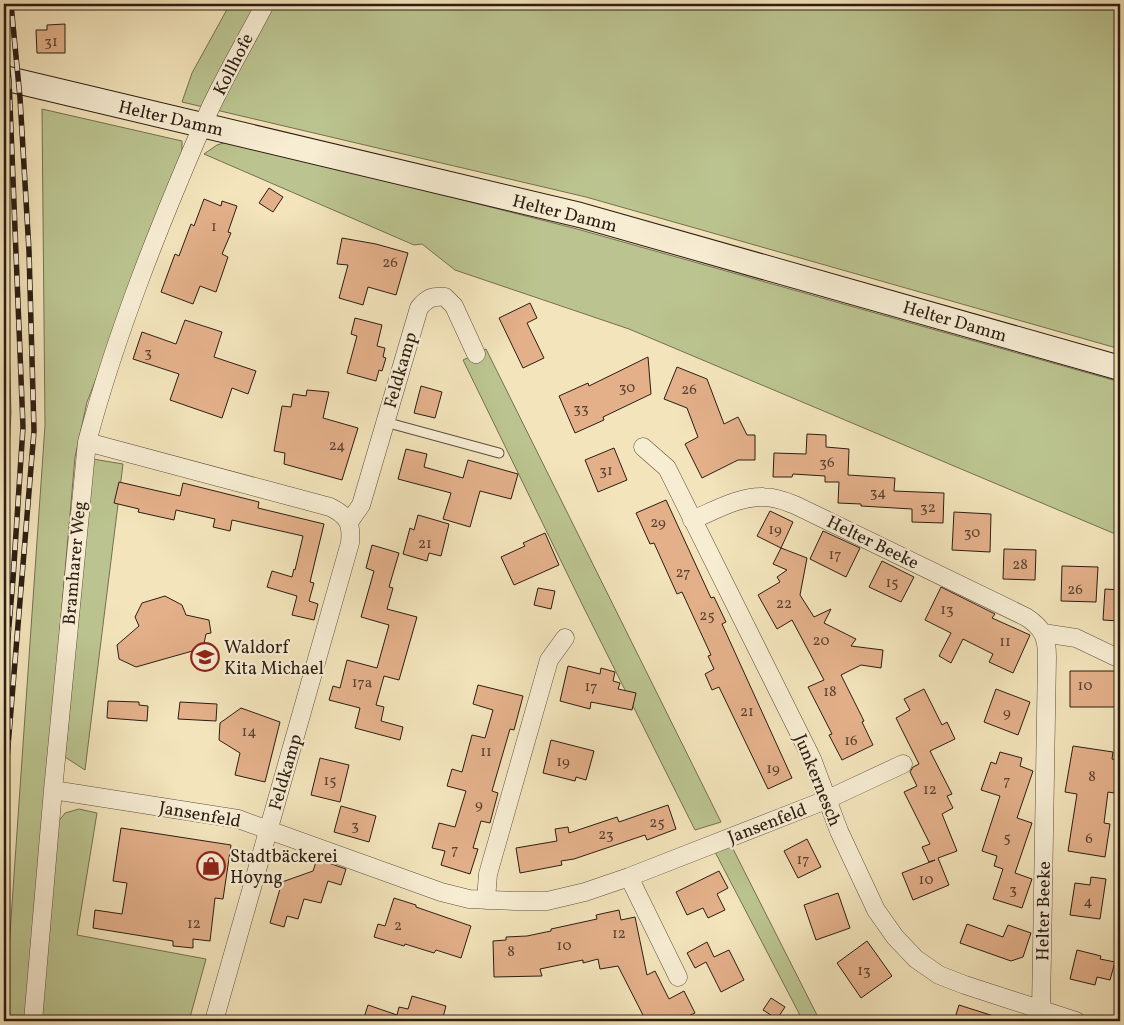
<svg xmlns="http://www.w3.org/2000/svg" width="1124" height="1025" viewBox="0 0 1124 1025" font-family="Vollkorn,serif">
  <rect width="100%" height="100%" fill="#f3e4bb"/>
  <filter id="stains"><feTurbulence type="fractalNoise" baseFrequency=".004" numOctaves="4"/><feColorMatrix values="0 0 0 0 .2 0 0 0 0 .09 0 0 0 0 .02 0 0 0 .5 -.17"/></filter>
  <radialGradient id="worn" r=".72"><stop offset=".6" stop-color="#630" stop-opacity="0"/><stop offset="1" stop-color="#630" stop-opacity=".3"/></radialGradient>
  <!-- green -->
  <path fill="#bbc490" stroke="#747052" d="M230 4H1120V349L586 197 182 102 192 73Z
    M42 109 182 141V158L87 402 75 457 26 1021H4L45 425Z
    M230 141 577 229 1120 382V536L629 329 455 270 422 244 414 245 204 154 217 145Z
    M4 344H9L11 412 4 549Z
    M486 349 721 822 695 830 582 604 463 360Z
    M93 459 123 464 85 770 65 757Z
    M79 809 97 813 77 935 206 959 189 1021H41L58 822 65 813Z
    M730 843 820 1021H803L714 850Z"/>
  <!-- building -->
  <path fill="#e3b08a" stroke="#2c1d13" d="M65 24V53H37L36 30H47V25Z
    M269 188 283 197 273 212 259 203Z
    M204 199 221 206 222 201 237 206 228 232 231 233 222 254 228 257 216 292 200 286 193 304 161 292 175 254 179 256 191 224 194 226Z
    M342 238 376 244 408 253 396 295 368 287 363 305 339 298 348 265 337 264Z
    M530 303 537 318 527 323 544 358 523 368 499 318Z
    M355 318 382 325 377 346 385 348 383 357 386 358 382 371 379 370 376 381 347 373 357 336 351 334Z
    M185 320 222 332 214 357 256 371 248 394 232 388 222 418 170 400 179 374 133 359 142 332 176 344Z
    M648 357 651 394 603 417 604 420 575 433 559 396 588 383 589 386Z
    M677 367 707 379 724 424 738 417 747 435H755V460H738L702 478 685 444 698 437 687 408 664 399Z
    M421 386 442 392 435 418 414 413Z
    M307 390 329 392 323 418 358 428 342 480 284 464 285 453 274 451 282 406 291 407 293 394 306 396Z
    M807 434 826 435V447L849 449 848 475 895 478 894 491 944 493 943 523 912 522V509L861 506V504L838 503 839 482H825V476L793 474 792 477H773L774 453 806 454Z
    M614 448 627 480 598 492 585 460Z
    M406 449 427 454 424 467 463 478 468 460 518 474 511 499 480 491 470 527 443 519 451 493 398 479Z
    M119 482 180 496 183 483 259 502 258 508 324 524 310 582 314 583 309 601 318 604 314 620 292 615 297 596 267 587 272 571 292 577 294 569 295 570 303 536 232 520 230 531 213 527 215 519 176 510 174 520 138 512 139 509 114 503Z
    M666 500 711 598 714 597 726 622 722 624 792 778 768 789 719 687 712 690 705 674 714 669 708 656 711 655 682 592 677 594 654 543 650 544 636 513Z
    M770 511 793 522 781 548 757 536Z
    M954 512 991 514 990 552 952 550Z
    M418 515 449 524 441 556 429 553 427 561 403 554 410 528 414 530Z
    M823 531 860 548 846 577 810 559Z
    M545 533 559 565 514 585 501 557 525 546 523 543Z
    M372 545 399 553 389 587 393 588 387 609 417 617 399 680 384 676 376 705 384 707 381 721 403 727 400 740 355 728 360 708 329 700 333 686 340 688 347 660 377 668 389 625 361 617 374 571 366 568Z
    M781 548 807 558 800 595 814 617 831 609 824 623 856 639 851 646 883 650 881 668 861 665 841 675 864 721 862 722 873 745 842 760 829 735 832 734 808 687 824 680 792 620 777 629 758 595 780 582 777 577 787 570 773 564Z
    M1004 549 1036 550 1035 580 1003 579Z
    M882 561 914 577 901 602 869 587Z
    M1062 566 1098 567 1096 602 1061 601Z
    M941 587 995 614 992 618 1030 635 1013 673 989 662 993 654 963 639 951 663 939 656 951 633 925 620Z
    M538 588 555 591 551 609 534 605Z
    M1105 589 1120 590V621L1103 620Z
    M165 596 182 605 186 615 209 620 211 633 206 634 203 648 136 667 119 659 117 645 139 626 135 617 142 603Z
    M568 666 600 674 601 668 615 672 613 681 620 683 618 689 636 693 632 710 591 702 590 709 560 701Z
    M1070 671H1115V681H1120V707H1070Z
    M478 685 523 696 514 730 510 729 492 791 498 793 490 823 481 821 473 848 478 849 470 874 441 865 445 851 432 848 439 823 455 827 466 791 447 786 452 769 462 772 472 735 485 738 493 710 473 704Z
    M924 689 942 725 947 722 955 739 930 751 952 794 947 796 953 808 942 814 957 851 938 858 949 885 913 900 902 873 935 860 929 862 922 847 930 844 904 792 917 786 910 772 913 767 919 764 896 718 910 710 904 699Z
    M996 689 1030 702 1018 735 984 722Z
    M108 701 139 702V705L148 706 147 721 107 718Z
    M180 702 217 704 216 721 178 719Z
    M241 708 280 722 265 782 235 775 240 753 219 740 220 723Z
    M551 740 594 751 586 780 576 777 575 781 543 773Z
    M1073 746 1113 752 1112 759 1119 761 1114 793 1108 792 1104 823 1110 824 1105 857 1068 851 1077 794 1065 792Z
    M1000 752 1022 758 1020 766 1033 771 1017 818 1032 823 1015 873 1032 879 1022 908 993 899 1003 869 994 866 997 856 982 851 1000 796 981 790 991 762 996 764Z
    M320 758 349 765 340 802 311 795Z
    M668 805 676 829 647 840 645 835 574 859 561 861 562 865 520 873 516 848 557 841 555 829 568 827 569 833 617 817 619 822Z
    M341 806 376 816 369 842 334 832Z
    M121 828 231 845 223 899 215 898 210 941 193 939V948L173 946V941L93 928 95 910 122 914 127 883 113 881Z
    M807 839 821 867 798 878 784 851Z
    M317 859 346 869 341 885 328 881 321 903 304 899 298 919 287 916 284 927 270 923 282 882 313 871Z
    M719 871 728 888 717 894 725 910 708 918 703 908 687 915 676 892Z
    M1091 877 1106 879 1100 919 1070 915 1075 883 1090 885Z
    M838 893 850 928 816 940 804 905Z
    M394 898 416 905V907L471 926 461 958 436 950 434 953 405 944 404 946 374 937 378 924 385 926Z
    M619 910 621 920 635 917 647 975 655 971 669 999 684 991 695 1013 677 1021H646L618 966 600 969 598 959 583 963V960L540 969 542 976 494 977 493 941 506 940V937L527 936 551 931V929L597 919 596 915Z
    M967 924 1003 937 1008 925 1031 933 1023 957 1011 961 960 943Z
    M867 941 892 976 861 998 837 963Z
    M707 942 714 957 729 950 744 980 721 992 706 962 695 968 687 953Z
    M1077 950 1101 956 1100 959 1115 962 1110 980 1097 977 1095 985 1070 979Z
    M412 996 446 1006 442 1021H363L368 1005 397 1015 399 1007 408 1009Z
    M771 998 785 1007 777 1019 763 1010Z
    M959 1005 1000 1018 999 1021H954Z"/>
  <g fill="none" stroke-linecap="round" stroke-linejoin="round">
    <defs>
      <path id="lane" d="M385 422 499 453"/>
      <path id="street" d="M87 442 330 507C348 516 352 523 350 543L214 1021
        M643 447 667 468 812 759 839 831 876 910 895 937 916 959 939 975 965 985 1076 1021
        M692 520C714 511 739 496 764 497 774 497 785 501 795 505L1026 617C1043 628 1047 637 1047 657L1041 1010
        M349 522 361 505 419 308C427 298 432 296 445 297L454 306 476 354
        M1043 633 1076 638 1120 659
        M53 790 238 819 441 892 469 899 515 901H547L585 892 629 877 826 800 903 764
        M629 877 678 977
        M486 900 488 874 549 660 565 638
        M33 1021 53 790 87 442C117 330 161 221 207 115 224 77 246 41 265 4"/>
      <path id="secondary" d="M4 78 580 215 1120 368"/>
    </defs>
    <!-- lane casing -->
    <use href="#lane" stroke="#5e4f3d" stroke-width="11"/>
    <!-- street casing -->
    <use href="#street" stroke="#5e4f3d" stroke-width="19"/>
    <!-- secondary casing -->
    <use href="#secondary" stroke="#2c1d13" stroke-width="26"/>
    <!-- lane -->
    <use href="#lane" stroke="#f7edd3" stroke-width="9"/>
    <!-- street -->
    <use href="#street" stroke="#f7edd3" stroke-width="18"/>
    <!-- secondary -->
    <use href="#secondary" stroke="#f7edd3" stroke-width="24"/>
    <defs>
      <path id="rail" d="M4 34 9 80 23 427 13 579 4 683
        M4 795 34 431 29 251 20 98 11 4"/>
    </defs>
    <!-- rail casing -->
    <use href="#rail" stroke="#2c1d13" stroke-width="5.5"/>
    <!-- rail -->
    <use href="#rail" stroke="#f7edd3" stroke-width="4" stroke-dasharray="11" stroke-linecap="butt"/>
  </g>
  <!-- icons -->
  <defs>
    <symbol id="school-ring" viewBox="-11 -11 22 22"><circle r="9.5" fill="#f7edd3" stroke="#8f2418" stroke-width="1.5"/><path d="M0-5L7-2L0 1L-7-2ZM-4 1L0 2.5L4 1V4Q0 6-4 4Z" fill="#8f2418"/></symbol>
    <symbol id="shop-ring" viewBox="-11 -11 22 22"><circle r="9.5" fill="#f7edd3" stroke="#8f2418" stroke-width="1.5"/><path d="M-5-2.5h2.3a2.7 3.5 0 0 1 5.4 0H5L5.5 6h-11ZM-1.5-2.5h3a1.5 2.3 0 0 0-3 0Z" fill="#8f2418"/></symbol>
  </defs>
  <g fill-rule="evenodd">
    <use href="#school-ring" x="189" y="641" width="32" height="32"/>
    <use href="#shop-ring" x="195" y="850" width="32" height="32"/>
  </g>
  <g text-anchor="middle" stroke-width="4.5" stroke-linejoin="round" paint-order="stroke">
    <!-- number labels -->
    <g font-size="15" fill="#5a4231">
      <text x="51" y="46">31</text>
      <text x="214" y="231">1</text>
      <text x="390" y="267">26</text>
      <text x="148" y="357">3</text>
      <text x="627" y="392">30</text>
      <text x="689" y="394">26</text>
      <text x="581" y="413">33</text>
      <text x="337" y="450">24</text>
      <text x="827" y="467">36</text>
      <text x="606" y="475">31</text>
      <text x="878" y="497">34</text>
      <text x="928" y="512">32</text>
      <text x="658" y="527">29</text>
      <text x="775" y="534">19</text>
      <text x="972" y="537">30</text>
      <text x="425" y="548">21</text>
      <text x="835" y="559">17</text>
      <text x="1020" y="569">28</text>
      <text x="683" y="577">27</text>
      <text x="892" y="587">15</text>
      <text x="1075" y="594">26</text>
      <text x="784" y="608">22</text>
      <text x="947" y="614">13</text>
      <text x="707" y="620">25</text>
      <text x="821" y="645">20</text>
      <text x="1005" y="646">11</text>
      <text x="362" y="687">17a</text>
      <text x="1085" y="690">10</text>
      <text x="591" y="691">17</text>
      <text x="830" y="696">18</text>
      <text x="747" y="716">21</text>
      <text x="1007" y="717">9</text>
      <text x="249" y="736">14</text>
      <text x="851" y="745">16</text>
      <text x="486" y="756">11</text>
      <text x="563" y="766">19</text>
      <text x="773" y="773">19</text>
      <text x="1092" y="781">8</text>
      <text x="330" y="785">15</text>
      <text x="1007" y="785">7</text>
      <text x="930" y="794">12</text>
      <text x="479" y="809">9</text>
      <text x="657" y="827">25</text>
      <text x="355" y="830">3</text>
      <text x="606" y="839">23</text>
      <text x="1007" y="842">5</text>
      <text x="1089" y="843">6</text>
      <text x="455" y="854">7</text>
      <text x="803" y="864">17</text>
      <text x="926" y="884">10</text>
      <text x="1013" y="894">3</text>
      <text x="1088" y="906">4</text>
      <text x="194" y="928">12</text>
      <text x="398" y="930">2</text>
      <text x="619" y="938">12</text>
      <text x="564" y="950">10</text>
      <text x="511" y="956">8</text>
      <text x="864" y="975">13</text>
    </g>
    <!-- street labels -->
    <g font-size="18" fill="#2c1d13" stroke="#f7edd3">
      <text transform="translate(233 64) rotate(-63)" y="6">Kollhofe</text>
      <text transform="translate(171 118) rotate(13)" y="6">Helter Damm</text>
      <text transform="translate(565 213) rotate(14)" y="6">Helter Damm</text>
      <text transform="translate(955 321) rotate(16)" y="6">Helter Damm</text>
      <text transform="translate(400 370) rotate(-74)" y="6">Feldkamp</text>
      <text transform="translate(873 542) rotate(26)" y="6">Helter Beeke</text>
      <text transform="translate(74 563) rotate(-85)" y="6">Bramharer Weg</text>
      <text transform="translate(285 772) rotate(-74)" y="6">Feldkamp</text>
      <text transform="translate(818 780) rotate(68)" y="6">Junkernesch</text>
      <text transform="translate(200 814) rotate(10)" y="6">Jansenfeld</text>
      <text transform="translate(767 823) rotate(-21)" y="6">Jansenfeld</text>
      <text transform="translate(1043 911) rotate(-89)" y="6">Helter Beeke</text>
    </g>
    <!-- poi labels -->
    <g font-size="18" fill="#2c1d13" stroke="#f7edd3" text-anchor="start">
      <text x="224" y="653">Waldorf<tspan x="224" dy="21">Kita Michael</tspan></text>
      <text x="230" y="862">Stadtbäckerei<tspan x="230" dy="21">Hoyng</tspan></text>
    </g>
  </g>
  <!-- margin -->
  <rect width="1124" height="1025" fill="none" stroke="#f3e4bb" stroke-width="20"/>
  <rect x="5" y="5" width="1114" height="1015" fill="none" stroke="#2c1d13" stroke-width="2.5"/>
  <rect x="10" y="10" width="1104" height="1005" fill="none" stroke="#2c1d13"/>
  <rect width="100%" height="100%" filter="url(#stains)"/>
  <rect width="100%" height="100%" fill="url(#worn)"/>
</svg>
